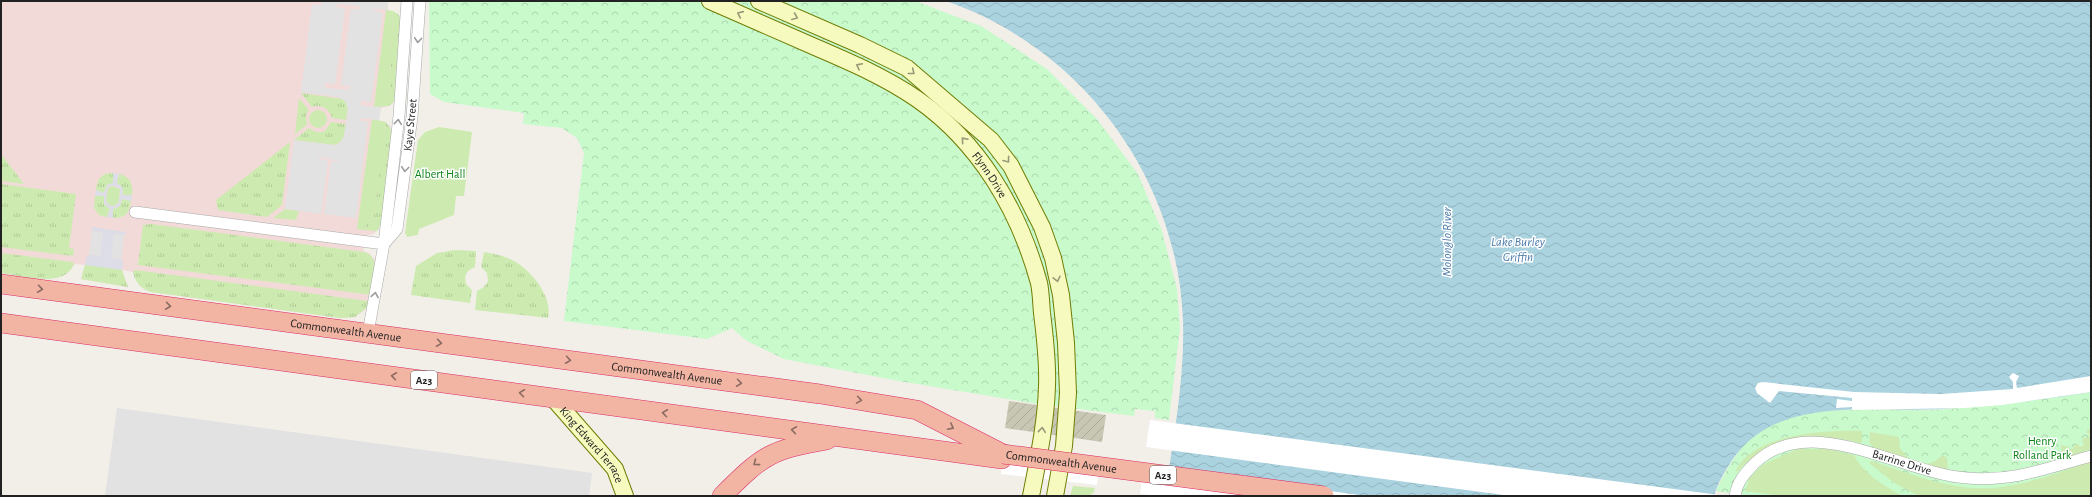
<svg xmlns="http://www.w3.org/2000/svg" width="2092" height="497" viewBox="0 0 2092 497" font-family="'Alegreya Sans',sans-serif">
  <defs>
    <pattern id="construction-furrows" width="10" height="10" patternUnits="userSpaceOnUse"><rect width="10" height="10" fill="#c7c7b4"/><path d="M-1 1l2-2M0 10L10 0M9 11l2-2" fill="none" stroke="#abab9a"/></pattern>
    <pattern id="grass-tufts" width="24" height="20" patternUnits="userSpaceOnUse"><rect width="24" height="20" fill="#cdebb0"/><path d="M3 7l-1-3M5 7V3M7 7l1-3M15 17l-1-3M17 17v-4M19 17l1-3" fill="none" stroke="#b0c997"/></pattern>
    <pattern id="park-crowns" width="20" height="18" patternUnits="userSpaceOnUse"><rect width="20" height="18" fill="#c8facc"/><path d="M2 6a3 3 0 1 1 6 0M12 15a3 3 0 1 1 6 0" fill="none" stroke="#acd6af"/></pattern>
    <pattern id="water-waves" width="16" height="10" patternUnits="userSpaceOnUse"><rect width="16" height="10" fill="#aad3df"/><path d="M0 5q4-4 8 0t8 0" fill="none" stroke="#92b5bf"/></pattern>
  </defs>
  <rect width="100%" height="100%" fill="#f2efe9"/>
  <!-- commercial -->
  <path fill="#f2dad9" d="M1 1H388V10L399 15 394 102 389 106 381 108 379 120 387 123 391 128 379 229 373 234 365 236 363 251 369 253 375 260 372 295 366 309 355 317 340 318 151 292 139 285 133 272 122 270 128 287 81 279 85 265 75 264 68 273 57 278 1 273Z"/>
  <!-- construction -->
  <path fill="url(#construction-furrows)" d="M1009 401 1106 415 1102 442 1005 428Z"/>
  <!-- grass -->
  <path fill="url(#grass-tufts)" d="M393 11 398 14 401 20 396 100 389 106Z
    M301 93 343 99 348 106 346 120 332 118C329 108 321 104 312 107Z
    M299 98 309 110 306 115 307 125 295 134Z
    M331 122 346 124C344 134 345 142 334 145L294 140 309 128 316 132H324Z
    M386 122 392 131 381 224 377 231 365 230 366 219 373 220Z
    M290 142 282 205 267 217 218 210 216 200Z
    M1 154 24 184 1 181Z
    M113 173V183L107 185 104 193 96 190C97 179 101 173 113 173Z
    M119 174C131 177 133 184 132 195H122L123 190 117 183Z
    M1 184 76 194 69 248 74 249 73 256 1 247Z
    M98 195 104 196V204L110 209 107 217 99 215 94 208 95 196Z
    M122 199 131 201C129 213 126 218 113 218V209L120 206Z
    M151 224 364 252C382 257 373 281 372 295L138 265 143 225Z
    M455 250 476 251 475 267C466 271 464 275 466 284L472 290 470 303 411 295 416 266 437 253Z
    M484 252C495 254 505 256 514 261 532 271 553 297 548 318L475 310 477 291 484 287 488 281 487 273 481 267Z
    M1 253 73 262 74 264C64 289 22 276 1 273Z
    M88 264 120 269 122 270 128 287 81 279 85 265Z
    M135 270 368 301 369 306 355 317 340 318 151 292C141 289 135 282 133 272Z"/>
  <!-- park -->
  <path fill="url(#park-crowns)" d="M429 1H915L981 26 1047 69 1097 119 1138 174 1162 231 1177 289 1180 328 1169 420 1155 418V411L1135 409 1134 416 1031 403 899 381 784 359 747 341 732 328 707 339 564 321 584 153 577 138 562 128 523 124 524 113 444 102 430 94Z
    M2091 392V496H1750L1716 491C1728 465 1743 439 1770 425 1813 403 1885 412 1932 410 1985 407 2038 400 2091 392Z"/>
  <!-- garden -->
  <path fill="#cdebb0" d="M386 10 393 11 389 106 374 107Z
    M309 119a9 9 0 1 1 18 0a9 9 0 1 1-18 0Z
    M372 119 386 122 373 220 366 219 365 230 357 229Z
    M439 127 472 132 464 196H456L454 215 419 229 418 235 407 237 405 233 418 140 425 132Z
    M112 186 120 189 119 202 114 206 109 205 106 200 108 188Z
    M285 209 299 211 296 220 273 218Z
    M2091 429V449L2062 459 2061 445 2069 447V449H2073L2074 445 2078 444 2080 447 2084 445 2082 441 2084 437 2088 438 2090 434 2087 433V430Z
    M1862 431V442L1859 443C1814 431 1769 437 1737 472L1736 470C1755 433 1827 430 1862 431Z
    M1870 432 1899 437 1900 448 1909 459 1874 448 1869 442Z
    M1797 449H1829L1854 455C1863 473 1885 487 1903 496H1781L1745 491 1749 481 1747 480 1764 464Z
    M1943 455 1947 458 1948 471 1925 464 1934 462Z
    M1871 461C1901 470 1931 483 1962 487 2007 493 2049 476 2091 461V496H1919L1893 482 1869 463Z
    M1073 486 1095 488 1094 492 1089 496H1070Z"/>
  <!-- parking -->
  <path fill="#e2e2e2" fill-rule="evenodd" d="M321 1H388L387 10 374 9 373 10 383 13 371 102 361 101V104L363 106 381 107 379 120 361 118 359 120 368 122 356 218 324 214 331 161H341L320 157 318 159 328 160 321 214 285 209 294 140 334 145 340 143 344 136 348 109 345 101 338 97 301 92 312 4 323 5ZM338 4 359 6 361 9H351L341 85 351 86 348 90 327 88 324 85 325 83 335 84 345 8 335 7Z
    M92 231 103 232 100 256 89 255Z
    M114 233 124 235 121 259 111 258Z
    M117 408 592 473 589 496H105Z"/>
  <!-- plaza -->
  <path fill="#dddde8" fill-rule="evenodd" d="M113 173 119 174 117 183 122 187 123 195H132L131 201 122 199 120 206 113 209V218L107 217 110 209 104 204V196H95L96 190 104 193 107 185 113 183ZM110 186H116L120 189 119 202 115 206 109 205 106 201 107 189Z
    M92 227 126 232 125 235 114 234 111 258 123 260 122 270 85 265 87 255 100 256 103 232 92 231Z"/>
  <!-- water -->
  <path fill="url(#water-waves)" d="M946 1H2091V392C2041 400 1991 406 1940 409 1873 413 1782 394 1735 456 1727 467 1718 482 1714 496H1165C1173 439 1185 379 1183 321 1178 177 1082 48 946 1Z"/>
  <!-- pier -->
  <path fill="#fff" d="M2013 373 2019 376 2016 382 2017 388 2091 376V392L2002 405 1964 408 1852 410V407L1836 408 1837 399 1852 401V398L1779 391 1770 403 1757 393 1755 388 1758 383 1763 382 1854 392 1941 394 2013 389V382L2009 377Z
    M1150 420 1727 496H1511L1146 447Z
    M1003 448 1100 460 1097 485 1001 474Z
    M1144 466 1367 496H1157L1140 494Z"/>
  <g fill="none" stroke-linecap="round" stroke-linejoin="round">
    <defs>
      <path id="minor" d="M135 212 384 244
        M384 244 397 229 412 117 420 1
        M368 333 384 244 399 116 407 1
        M1735 496C1737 482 1745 473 1755 463 1811 410 1903 474 1967 478 2013 482 2047 468 2091 456"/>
      <g id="secondary">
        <path id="s1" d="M710 1C745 16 780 32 815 47 850 62 885 77 917 99 979 142 1019 210 1039 283 1041 292 1041 303 1042 313 1045 337 1048 362 1047 386 1046 423 1038 460 1031 496"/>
        <path d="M759 1 860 45 907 68 991 140 1011 166 1042 227 1053 258 1061 295 1066 343 1068 393 1064 446 1055 496"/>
        <path id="s2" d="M553 398 615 469 625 496"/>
      </g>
      <g id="trunk">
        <path id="s3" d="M1 284 820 394 917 410 1003 454"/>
        <path d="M1 323 1002 459"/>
        <path d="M722 496C763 455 770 450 827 440"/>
      </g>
    </defs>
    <!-- minor casing -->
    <use href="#minor" stroke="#a9a9a9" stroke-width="12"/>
    <!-- secondary casing -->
    <use href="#secondary" stroke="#707d05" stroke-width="18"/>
    <!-- trunk casing -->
    <use href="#trunk" stroke="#dc2a67" stroke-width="20"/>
    <!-- minor -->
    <use href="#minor" stroke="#fff" stroke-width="11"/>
    <!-- secondary -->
    <use href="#secondary" stroke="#f7fabf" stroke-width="16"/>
    <!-- trunk -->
    <use href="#trunk" stroke="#f2b4a3" stroke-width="19"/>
    <defs>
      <g id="trunk-bridge">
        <path id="s4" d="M1003 454 1324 496"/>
      </g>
    </defs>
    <!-- trunk-bridge casing -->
    <use href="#trunk-bridge" stroke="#dc2a67" stroke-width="20" stroke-linecap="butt"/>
    <!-- trunk-bridge -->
    <use href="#trunk-bridge" stroke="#f2b4a3" stroke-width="19"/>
  </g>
  <!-- one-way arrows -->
  <defs><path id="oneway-chevron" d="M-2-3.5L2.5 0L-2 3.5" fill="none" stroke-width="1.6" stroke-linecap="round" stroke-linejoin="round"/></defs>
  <g stroke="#979978">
    <use href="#oneway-chevron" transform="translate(740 14) rotate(-156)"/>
    <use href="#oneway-chevron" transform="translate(795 17) rotate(23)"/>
    <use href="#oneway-chevron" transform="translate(859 66) rotate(-153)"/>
    <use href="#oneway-chevron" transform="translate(912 72) rotate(39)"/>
    <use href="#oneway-chevron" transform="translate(964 140) rotate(-131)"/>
    <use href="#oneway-chevron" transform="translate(1007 160) rotate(53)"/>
    <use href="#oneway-chevron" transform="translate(1057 279) rotate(77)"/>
    <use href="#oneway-chevron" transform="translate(1042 430) rotate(-84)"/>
  </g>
  <g stroke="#9c9c9c">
    <use href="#oneway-chevron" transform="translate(418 40) rotate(94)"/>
    <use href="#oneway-chevron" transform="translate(398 122) rotate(-84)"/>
    <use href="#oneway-chevron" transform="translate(405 169) rotate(97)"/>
    <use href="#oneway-chevron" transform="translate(375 295) rotate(-80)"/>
  </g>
  <g stroke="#8a6b62">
    <use href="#oneway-chevron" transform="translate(40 289) rotate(8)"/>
    <use href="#oneway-chevron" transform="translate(168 306) rotate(8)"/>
    <use href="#oneway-chevron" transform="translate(439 343) rotate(8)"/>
    <use href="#oneway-chevron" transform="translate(568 360) rotate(8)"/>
    <use href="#oneway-chevron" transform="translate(394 376) rotate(-172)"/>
    <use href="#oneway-chevron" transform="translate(739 383) rotate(8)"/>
    <use href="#oneway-chevron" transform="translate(522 393) rotate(-172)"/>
    <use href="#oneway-chevron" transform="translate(859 400) rotate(9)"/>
    <use href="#oneway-chevron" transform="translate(665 413) rotate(-172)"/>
    <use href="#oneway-chevron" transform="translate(951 427) rotate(27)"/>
    <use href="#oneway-chevron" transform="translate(794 430) rotate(-172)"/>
    <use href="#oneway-chevron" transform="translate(756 463) rotate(143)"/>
  </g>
  <g text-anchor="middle" stroke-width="3" stroke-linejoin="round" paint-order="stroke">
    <!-- shield labels -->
    <g fill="#fff" stroke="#646464" stroke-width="1">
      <rect x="411" y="371" width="26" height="18" rx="3"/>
      <rect x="1150" y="466" width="26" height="18" rx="3"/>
    </g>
    <g font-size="11" font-weight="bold" fill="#222">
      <text x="424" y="384">A23</text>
      <text x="1163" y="479">A23</text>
    </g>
    <!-- street labels -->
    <g font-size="12" fill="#222" stroke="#fff">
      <text transform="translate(410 125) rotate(-84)" y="4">Kaye Street</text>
      <text dy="4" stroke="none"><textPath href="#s1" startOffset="335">Flynn Drive</textPath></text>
      <text dy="4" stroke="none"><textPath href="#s3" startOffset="348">Commonwealth Avenue</textPath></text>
      <text dy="4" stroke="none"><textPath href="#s3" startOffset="672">Commonwealth Avenue</textPath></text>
      <text dy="4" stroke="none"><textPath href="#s2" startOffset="61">King Edward Terrace</textPath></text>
      <text dy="4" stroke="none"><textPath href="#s4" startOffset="59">Commonwealth Avenue</textPath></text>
      <text transform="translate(1902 462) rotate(17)" y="4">Barrine Drive</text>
    </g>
    <!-- park labels -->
    <g font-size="12" fill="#0c8416" stroke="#fff">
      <text x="440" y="178">Albert Hall</text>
      <text x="2042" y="445">Henry<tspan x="2042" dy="14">Rolland Park</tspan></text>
    </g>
    <!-- water labels -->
    <g font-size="13" font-style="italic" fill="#4a7aab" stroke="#fff">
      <text x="1518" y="246">Lake Burley<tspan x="1518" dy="15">Griffin</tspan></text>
      <text transform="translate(1446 242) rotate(-90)" y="5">Molonglo River</text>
    </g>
  </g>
  <!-- border -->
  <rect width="2092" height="497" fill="none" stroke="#222222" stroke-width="4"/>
</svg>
